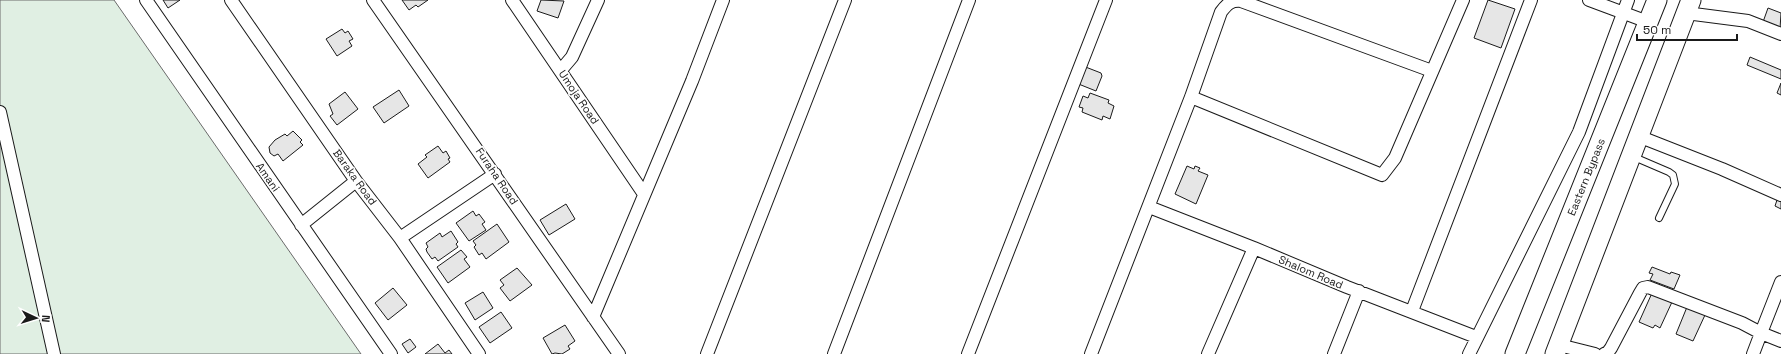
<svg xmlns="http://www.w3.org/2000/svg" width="1781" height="354" viewBox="0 0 1781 354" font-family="'Space Grotesk',sans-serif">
  <rect width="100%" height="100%" fill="#fff"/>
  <!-- green -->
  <path fill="#e0efe3" stroke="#6a6a6a" d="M0 0H114L361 354H0Z"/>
  <!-- building -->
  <path fill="#e6e6e6" stroke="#1a1a1a" d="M163 0H180L168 8Z
    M402 0H428L418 7 416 5 409 10Z
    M541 0 564 1 558 18 537 11Z
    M1488 0 1515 9 1501 48 1474 38Z
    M1768 8 1781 13 1780 29 1763 22Z
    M342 29 345 33 348 31 353 39 349 41 352 46 337 56 326 39Z
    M1750 57 1781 70V79L1747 65Z
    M1083 66 1101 73 1102 76 1096 91 1076 83Z
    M1781 83V95L1777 93Z
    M399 90 409 106 384 123 373 107Z
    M345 92 358 109 337 125 330 116 333 114 329 104Z
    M1090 93 1109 100 1108 103 1114 106 1110 119 1103 116 1102 120 1082 112 1083 108 1079 107 1083 96 1088 98Z
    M293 131 302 140 300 142 303 145 283 161 278 154 274 156 270 153 269 147 275 140 285 134 287 136Z
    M438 146 443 153 446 151 450 158 448 159 450 162 428 178 418 164 427 157 425 155Z
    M1187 166 1194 169 1195 166 1200 168 1198 171 1208 175 1196 204 1175 194Z
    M1777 200 1781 201V209L1775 206Z
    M566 204 575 219 549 235 540 220Z
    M473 211 476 216 479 214 485 222 482 224 486 230 469 241 456 223Z
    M497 224 509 242 486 259 482 253 479 255 474 247 476 245 473 241Z
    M451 231 458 242 456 244 458 247 438 261 435 257 432 259 427 252 426 249 428 247 426 243 440 233 442 237Z
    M461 250 467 257 464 259 470 267 448 283 437 267Z
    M1652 267 1670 274 1671 272 1680 275 1674 289 1650 280 1653 274 1649 273Z
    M517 268 532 285 510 301 500 288 504 285 500 280Z
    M393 288 407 305 388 320 375 303Z
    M483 292 493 308 475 320 465 303Z
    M1652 293 1672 302 1660 328 1655 325 1653 328 1639 322Z
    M1687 307 1705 315 1693 341 1676 334Z
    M501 312 512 328 490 343 479 327Z
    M565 325 575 341 568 346 570 349 562 354 555 353 552 354 543 338Z
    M410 339 416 347 408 353 402 344Z
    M438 344 445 353 449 350 452 354H425Z"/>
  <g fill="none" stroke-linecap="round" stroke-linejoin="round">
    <defs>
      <path id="service" d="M1634 157 1669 172 1673 175 1675 184 1659 218"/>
      <path id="minor" d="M146 0 391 354
        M231 0 356 181 400 238 479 354
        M373 0 619 354
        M512 0 644 194
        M1589 0 1648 22
        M1686 13 1748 21 1781 34
        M561 70 572 57 598 0
        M1191 97 1382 175 1395 158 1463 0
        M0 112 54 354
        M1638 136 1722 169 1781 195
        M1149 207 1254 248
        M301 225 356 181
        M400 238 495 174
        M1781 282 1761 333 1781 341
        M1412 311 1531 0
        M593 317 692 81 723 0
        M1559 345 1595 354
        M707 354 845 0
        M834 354 969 0
        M968 354 1106 0
        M1091 354 1191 97 1221 12C1227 4 1231 0 1241 1L1432 71
        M1208 354 1254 248 1347 287 1476 337
        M1334 354 1359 291
        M1469 354 1579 132 1628 0
        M1604 354 1608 352 1611 348 1640 293 1643 288 1648 287 1742 323 1761 333 1753 354"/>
      <path id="primary" d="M1515 354 1657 0
        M1555 354 1691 0"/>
    </defs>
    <!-- service casing -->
    <use href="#service" stroke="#1a1a1a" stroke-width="8"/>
    <!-- minor casing -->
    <use href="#minor" stroke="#1a1a1a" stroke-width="14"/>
    <!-- primary casing -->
    <use href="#primary" stroke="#1a1a1a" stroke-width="21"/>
    <!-- service -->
    <use href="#service" stroke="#fff" stroke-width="6"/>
    <!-- minor -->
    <use href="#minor" stroke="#fff" stroke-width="12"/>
    <!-- primary -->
    <use href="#primary" stroke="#fff" stroke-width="19"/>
  </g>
  <g text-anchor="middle" stroke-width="3" stroke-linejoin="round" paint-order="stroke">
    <!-- street labels -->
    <g font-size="11" fill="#1a1a1a" stroke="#fff">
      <text transform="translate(579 97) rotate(56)" y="4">Umoja Road</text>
      <text transform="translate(497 176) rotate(56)" y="4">Furaha Road</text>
      <text transform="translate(268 177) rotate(55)" y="4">Amani</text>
      <text transform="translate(355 177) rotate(54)" y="4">Baraka Road</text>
      <text transform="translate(1586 177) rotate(-68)" y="4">Eastern Bypass</text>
      <text transform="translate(1311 272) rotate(23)" y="4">Shalom Road</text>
    </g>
  </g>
  <!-- north arrow -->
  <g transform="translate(36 318) rotate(94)" stroke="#ffffff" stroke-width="3" paint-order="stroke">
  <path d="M0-3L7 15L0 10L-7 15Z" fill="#1a1a1a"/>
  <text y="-6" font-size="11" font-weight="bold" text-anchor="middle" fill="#1a1a1a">N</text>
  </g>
  <!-- scale -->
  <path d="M1637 34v6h100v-6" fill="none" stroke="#1a1a1a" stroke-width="2"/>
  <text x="1643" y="34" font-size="12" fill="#1a1a1a" stroke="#ffffff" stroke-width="3" paint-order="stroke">50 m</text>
</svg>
